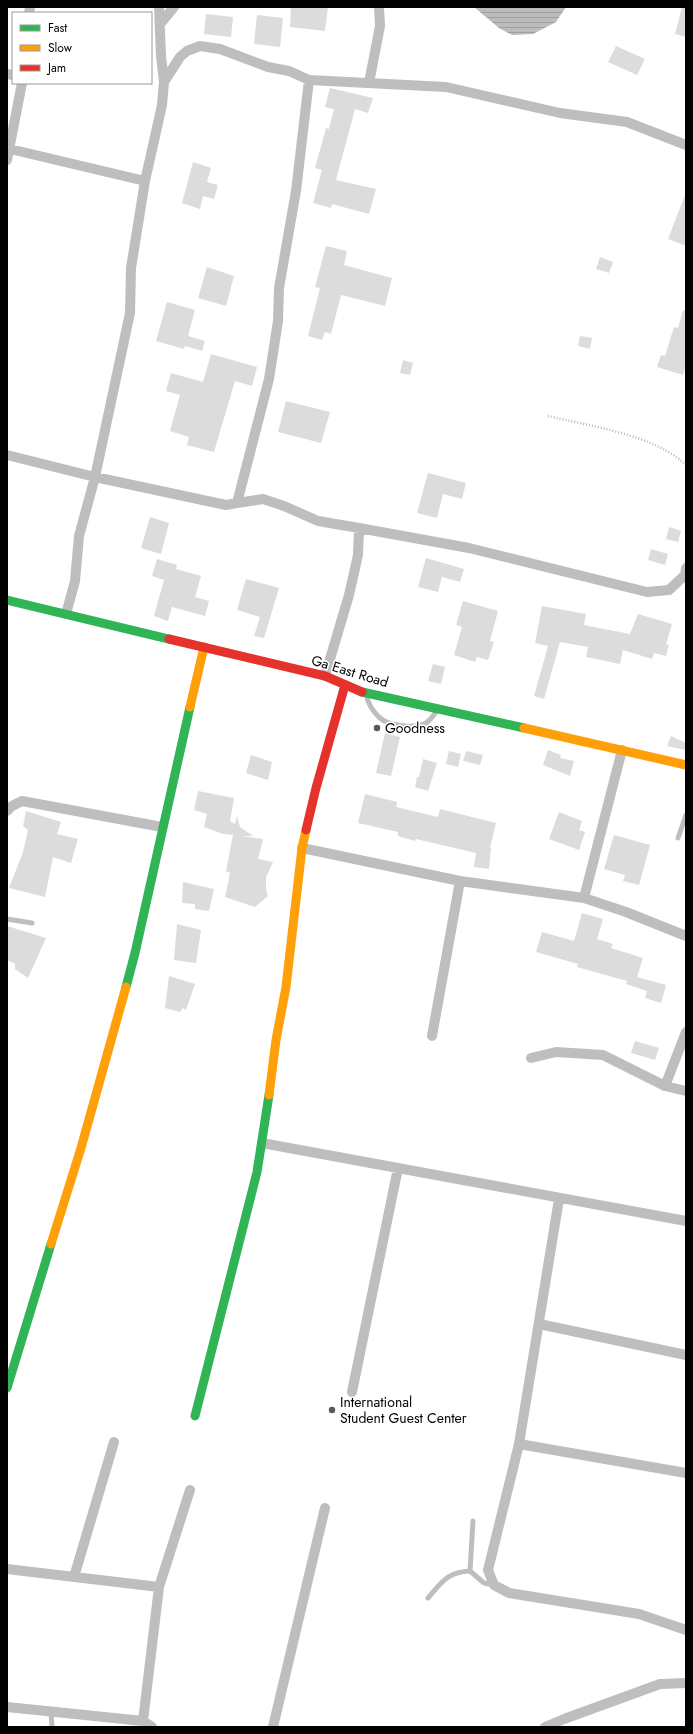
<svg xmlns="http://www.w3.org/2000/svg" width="693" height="1734" viewBox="0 0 693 1734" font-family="Jost,sans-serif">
  <defs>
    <pattern id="water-rules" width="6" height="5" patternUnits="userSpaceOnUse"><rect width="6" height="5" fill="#bcbcbc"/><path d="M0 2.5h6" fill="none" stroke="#a0a0a0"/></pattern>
  </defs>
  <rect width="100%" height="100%" fill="#fff"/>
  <!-- water -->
  <path fill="url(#water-rules)" d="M474 7H566L556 22 533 34 512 35 499 28Z"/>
  <!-- building -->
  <path fill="#dcdcdc" d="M291 7H328L325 31 290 27Z
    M682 7H686V37L675 34Z
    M206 14 233 17 231 37 204 34Z
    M257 15 283 18 280 47 254 44Z
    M616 46 645 59 637 75 608 62Z
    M330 88 373 98 368 113 355 109 336 180 376 189 369 214 332 204 331 208 313 203 322 170 315 168 326 128 329 129 334 109 325 107Z
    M193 162 211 168 207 182 218 185 214 199 203 196 200 209 182 203Z
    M685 195H686V246L668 239Z
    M326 246 347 251 344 265 392 278 385 306 341 295 331 334 325 332 322 340 308 336 320 288 315 287Z
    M600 257 613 262 609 273 596 269Z
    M207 267 234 276 226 306 198 298Z
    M167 302 195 310 188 336 205 341 202 351 185 346 184 349 156 341Z
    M683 310 686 311V365L683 375 657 367 661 355 665 356 674 327 678 328Z
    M580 336 592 338 590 349 578 346Z
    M211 354 257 367 252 386 235 381 214 452 187 445 189 437 170 431 180 395 166 391 171 373 203 382Z
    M403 360 413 363 410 375 400 373Z
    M286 401 330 412 321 443 278 432Z
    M428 473 466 483 462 499 443 494 437 518 417 513Z
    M150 517 169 523 161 554 141 548Z
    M669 527 681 531 678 542 666 539Z
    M651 549 668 554 665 565 648 560Z
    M426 558 464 569 460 582 442 577 438 592 418 587Z
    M157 559 177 565 176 569 201 576 195 597 209 601 205 616 172 607 168 621 154 616 164 580 152 576Z
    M246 579 279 588 264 638 254 636 260 617 237 610Z
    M463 601 498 611 490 641 494 642 488 660 477 657 475 662 454 655 462 627 456 625Z
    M542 606 586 614 584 625 630 634 638 614 672 624 666 644 669 645 666 656 654 653 652 659 623 650 620 664 586 657 588 647 560 642 544 699 534 696 548 646 535 643Z
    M433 664 445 667 441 684 428 681Z
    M385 733 400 737 391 776 376 773Z
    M671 736 686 743V750L667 746Z
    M548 750 561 755 560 758 574 761 570 776 543 765Z
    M449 751 461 754 458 767 446 764Z
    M466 751 483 755 480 765 463 761Z
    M251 755 272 762 268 780 246 773Z
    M423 759 437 763 428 791 415 787 417 777H419Z
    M198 791 234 798 230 821 235 824 237 816 240 827 253 836H242L263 839 258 859 273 862 266 877V889L268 896 255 907 225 897 230 873 226 871 233 835 223 834 204 827 207 814 194 810Z
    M365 794 397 802 396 807 438 817 440 809 496 823 490 848H491L489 869 474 867 476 853 416 839 415 841 398 836V832L358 823Z
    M26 811 61 822 57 834 78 839 71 863 53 857 45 897 9 888 23 852 28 830 23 826Z
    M559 812 582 821 579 830 585 832 579 850 549 839Z
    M614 835 650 845 639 885 623 881 625 875 604 869Z
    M183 882 214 889 209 911 195 909V904L182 903Z
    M582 913 603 919 597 939 613 944 611 948 643 958 637 977 666 985 661 1003 645 998 647 991 626 984 627 981 577 967 578 964 536 952 542 932 574 941Z
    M177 924 201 930 196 963 174 960Z
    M7 926 46 938 28 978 15 969V964L7 960Z
    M169 976 195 984 186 1010 183 1008 180 1012 165 1008Z
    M635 1041 659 1048 655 1060 631 1053Z"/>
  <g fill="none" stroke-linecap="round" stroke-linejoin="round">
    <!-- path -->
    <path stroke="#b8b8b8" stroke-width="2.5" stroke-dasharray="1 2" stroke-linecap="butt" d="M548 416C590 426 655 435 686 465"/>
    <!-- lane -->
    <path stroke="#bebebe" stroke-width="5" d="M366 694C368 704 372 711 380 718 389 726 415 729 426 723 431 720 435 713 438 709
      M678 838 686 815
      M7 919 32 923
      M473 1521 470 1571 484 1583 493 1585
      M428 1598C442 1582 447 1572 470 1571
      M51 1712 52 1727"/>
    <!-- street -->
    <path stroke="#bebebe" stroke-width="10" d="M29 13 30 7
      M160 24 174 7
      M7 74 13 75
      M309 80 296 191 279 288 278 321 269 379 237 503 263 499 284 506 318 521 359 528 358 555 349 595 325 676
      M164 82 180 57 187 51 200 46 220 49 268 67 289 71 309 80 446 87 560 113 627 122 686 145
      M369 83 380 26 379 7
      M10 149 145 181
      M7 160 22 83
      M7 455 95 477 226 505 237 503
      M359 528 469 548 647 592 669 590 685 575 686 568
      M66 614 75 581 79 536 95 477 130 313 131 268 145 181 162 105 164 82 161 56 159 7
      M622 750 584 898 626 912 686 936
      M7 811 12 806 22 801 162 827
      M302 848 460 881 584 898
      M432 1036 460 881
      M531 1058 556 1052 603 1055 665 1086 686 1091
      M665 1086 686 1032
      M262 1143 686 1221
      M559 1199 519 1444 686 1473
      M539 1324 686 1355
      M352 1392 398 1168
      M519 1444 488 1570 494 1585 509 1593 639 1614 686 1630
      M7 1569 159 1587
      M74 1577 114 1442
      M7 1707 143 1721 152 1727
      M143 1721 159 1587 190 1490
      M273 1727 325 1508
      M545 1727 564 1719 660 1684 686 1683"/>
    <!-- fast -->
    <path stroke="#30b455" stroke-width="9" d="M7 600 169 639
      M362 692 524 728
      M126 987 135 953 190 707
      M7 1388 51 1244
      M195 1416 257 1172 269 1095"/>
    <!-- slow -->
    <path stroke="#ff9f0a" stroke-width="9" d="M190 707 204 647
      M524 728 686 765
      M269 1095 276 1040 286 987 302 848 306 830
      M51 1244 81 1148 126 987"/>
    <!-- jam -->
    <path stroke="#e5322d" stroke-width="9" d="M169 639 325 676 362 692
      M306 830 316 788 345 685"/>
  </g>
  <!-- markers -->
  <g fill="#595959" stroke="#fff" stroke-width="1.5">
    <circle cx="377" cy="728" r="4"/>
    <circle cx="332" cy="1410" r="4"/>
  </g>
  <g text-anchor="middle" stroke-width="3" stroke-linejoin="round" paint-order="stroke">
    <!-- street labels -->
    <g font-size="14" fill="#000" stroke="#fff">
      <text transform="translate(350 671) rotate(17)" y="5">Ga East Road</text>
    </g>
    <!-- poi labels -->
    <g font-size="14" fill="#000" stroke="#fff" text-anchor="start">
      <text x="385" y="733">Goodness</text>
      <text x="340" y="1407">International<tspan x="340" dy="16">Student Guest Center</tspan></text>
    </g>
  </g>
  <!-- border -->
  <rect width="693" height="1734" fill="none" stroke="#000000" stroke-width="16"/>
  <!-- legend -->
  <rect x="12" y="12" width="140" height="72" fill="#ffffff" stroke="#999999"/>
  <rect x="20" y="25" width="20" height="6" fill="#30b455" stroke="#999999"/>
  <text x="48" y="32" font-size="12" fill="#000000">Fast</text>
  <rect x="20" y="45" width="20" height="6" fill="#ff9f0a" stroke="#999999"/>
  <text x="48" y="52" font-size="12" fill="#000000">Slow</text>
  <rect x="20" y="65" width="20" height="6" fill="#e5322d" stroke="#999999"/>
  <text x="48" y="72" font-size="12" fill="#000000">Jam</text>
</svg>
